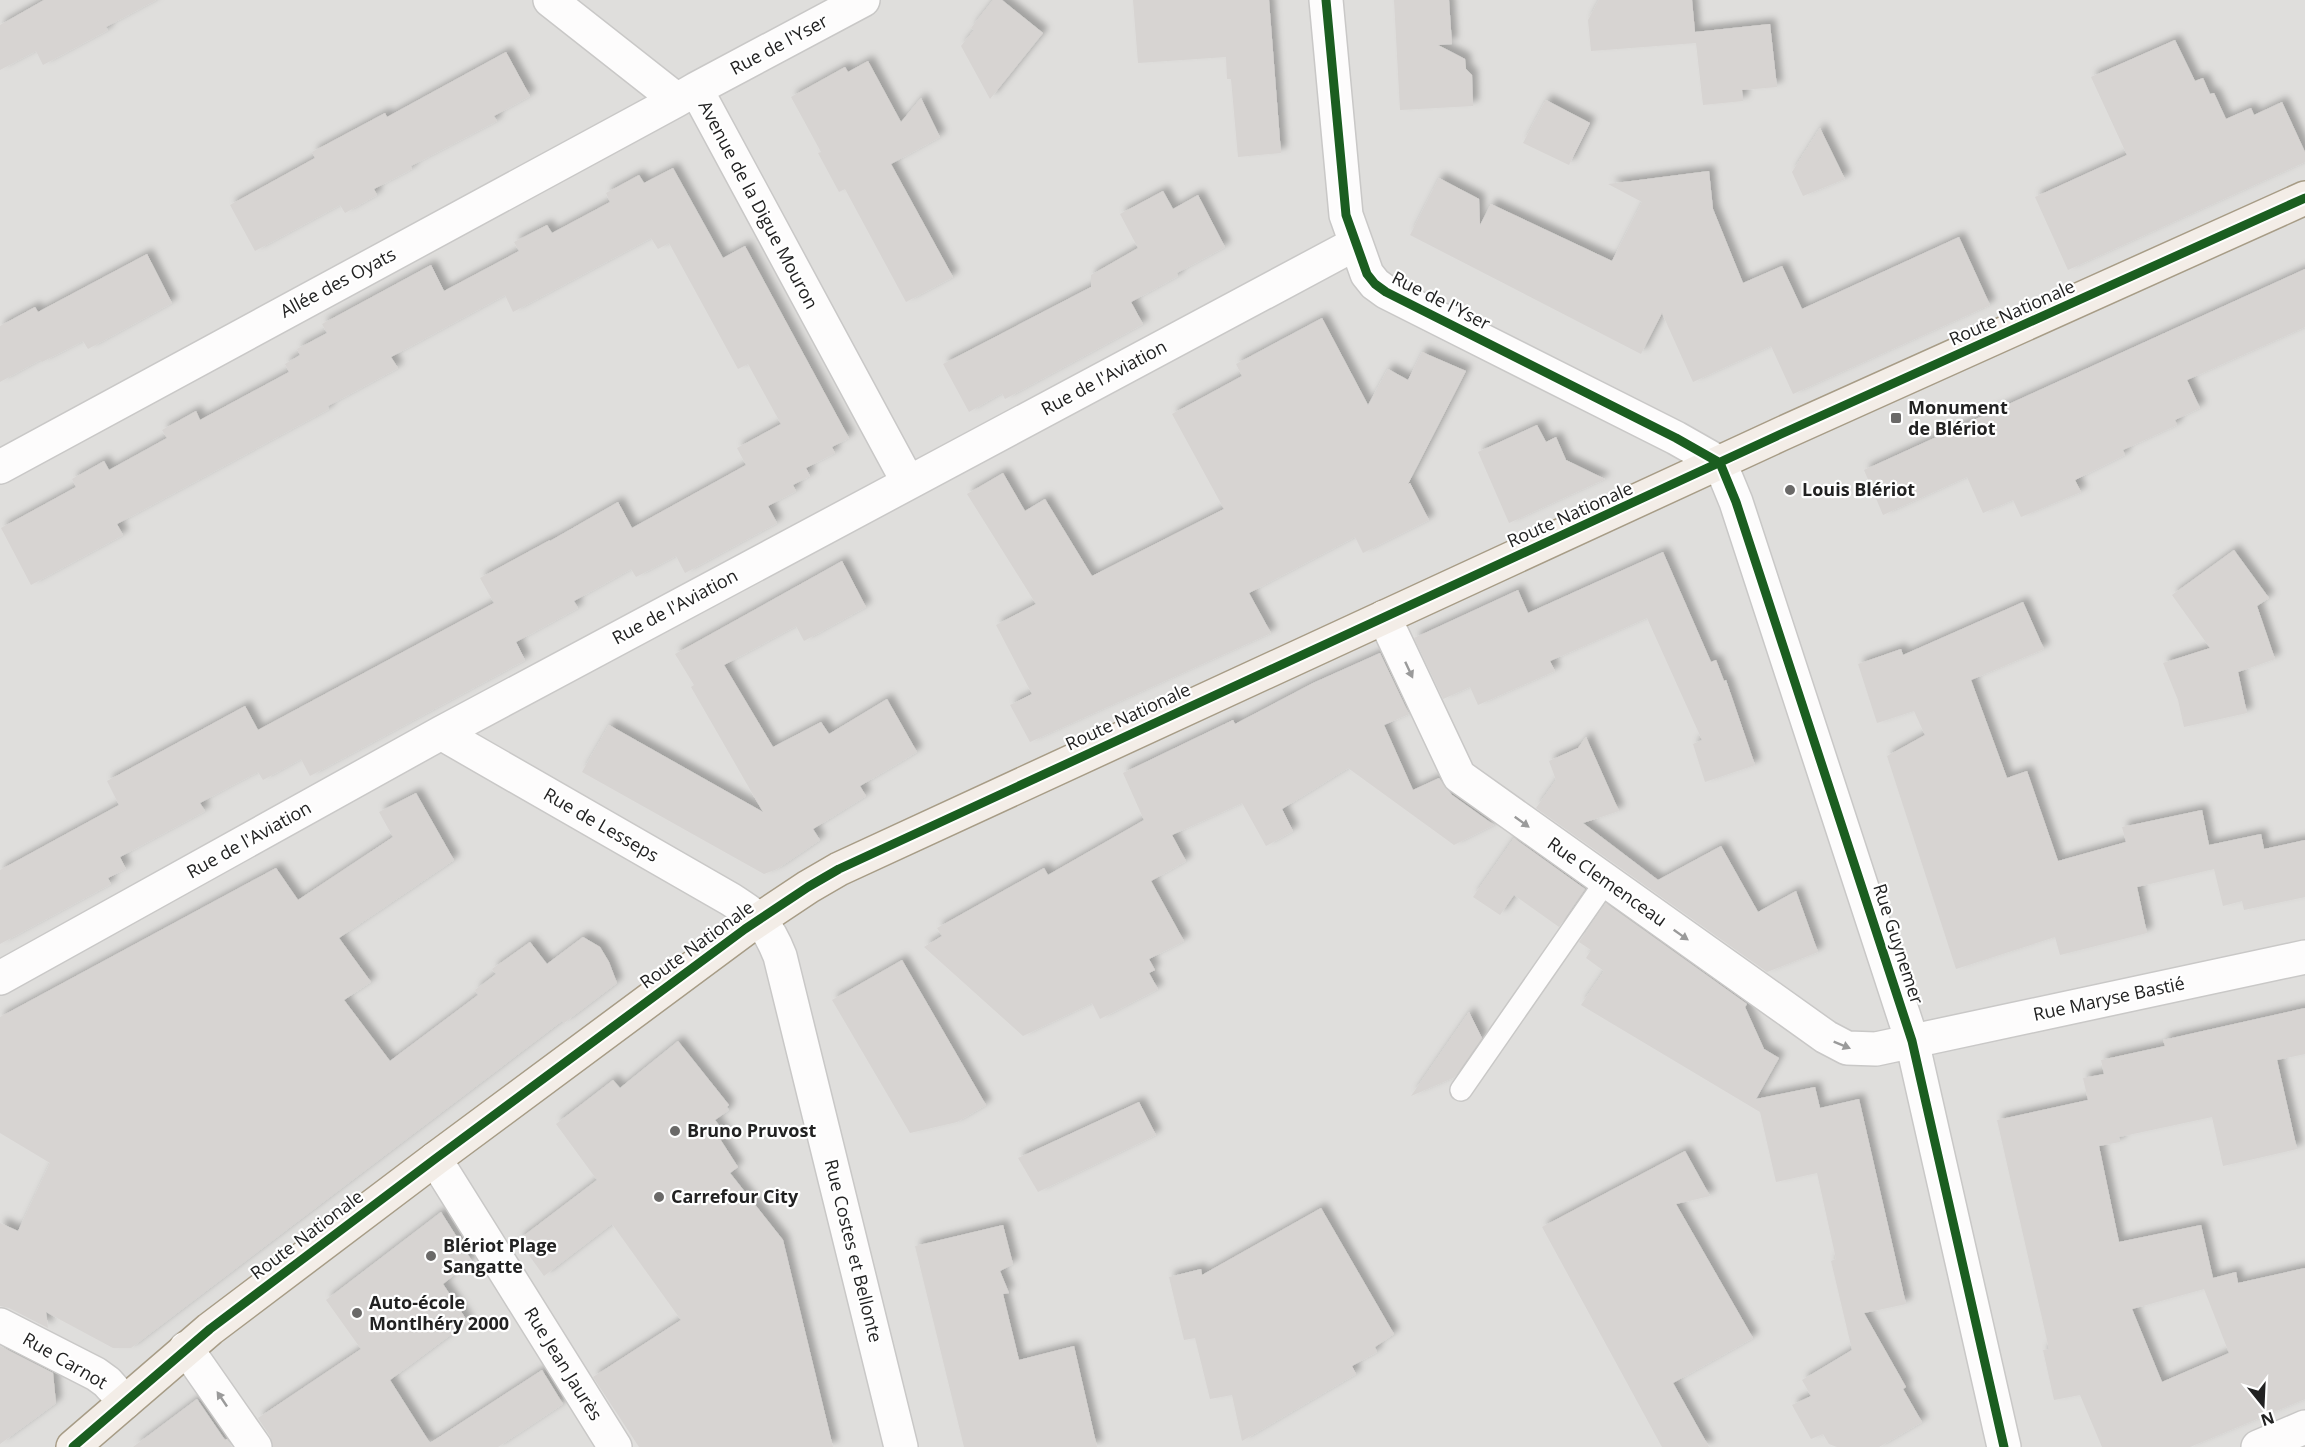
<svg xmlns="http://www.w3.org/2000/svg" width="2305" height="1447" viewBox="0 0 2305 1447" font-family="'Open Sans',sans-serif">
  <defs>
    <filter id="shadow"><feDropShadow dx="5.5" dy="-5.5" stdDeviation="3" flood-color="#0004"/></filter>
  </defs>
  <rect width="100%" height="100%" fill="#f0eeeb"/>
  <!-- residential -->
  <path fill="#dfdedc" d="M0 0H2305V1447H0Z"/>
  <!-- building -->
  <path fill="#d7d4d2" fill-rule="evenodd" filter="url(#shadow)" d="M44 0H156L106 27 108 30 43 65 36 51 0 70V25Z
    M993 0H1002L1043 33 990 99 961 46 974 30 971 28Z
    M1133 0H1269L1281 153 1238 157 1231 79H1227L1226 57 1138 63Z
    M1394 0H1449L1452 44 1438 45 1465 59 1466 69 1472 75 1473 106 1400 110Z
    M1599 0H1692L1695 32 1770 24 1777 87 1742 90 1743 101 1703 105 1696 43 1591 51 1588 20Z
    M2175 40 2195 81 2203 78 2210 94 2214 93 2226 119 2251 108 2254 115 2282 102 2305 152V162L2068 270 2035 197 2127 155 2091 77Z
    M506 52 530 96 494 116 497 121 411 166 412 169 374 189 377 195 345 213 340 205 255 251 230 205 315 158 312 152 385 113 387 117Z
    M868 61 901 122 921 98 940 137 891 164 953 277 906 302 845 189 839 192 818 153 821 152 791 97 845 67 848 72Z
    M1546 100 1590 123 1569 165 1523 143Z
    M1820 128 1845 179 1803 196 1792 172Z
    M673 168 723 258 745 246 849 438 832 447 835 453 806 468 810 476 793 485 796 491 768 506 777 523 685 573 676 556 636 577 631 569 574 601 578 608 516 642 525 660 310 776 301 759 263 780 258 772 229 787 200 803 205 811 120 857 126 869 108 878 111 884 0 944V870L119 805 107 781 245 706 258 730 494 603 480 578 550 540V541L618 502 632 528 746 465 737 448 781 424 748 364 738 369 669 243 658 249 651 238 513 312 505 295 391 357 398 368 328 406 329 409 117 524 123 535 31 585 1 528 76 487 72 479 104 461 109 470 167 438 162 430 196 411 200 420 289 372 285 364 300 355 297 349 327 333 322 324 431 265 444 291 519 251 514 242 547 225 552 233 610 202 606 193 639 175 644 183Z
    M1709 171 1713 209 1743 283 1782 266 1802 309 1959 237 1990 305 1793 394 1771 346 1693 382 1662 313 1641 354 1410 235 1439 178 1479 199 1480 225 1491 204 1612 261 1642 202 1608 184Z
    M1163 191 1173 209 1198 195 1225 247 1177 273 1178 276 1131 302 1143 324 1005 399 1002 393 969 412 943 364 1091 287V275L1138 248 1120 214Z
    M147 254 172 303 88 349 83 341 42 362 40 360 0 382V326L35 307 38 312Z
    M2305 269V327L2187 380 2200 408 2175 420 2177 425 2123 450 2125 455 2075 480 2081 492 2021 517 2013 500 1983 513 1967 477 1883 515 1864 470Z
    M1322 318 1368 405 1388 369 1408 380 1422 352 1466 371 1408 484 1410 483 1429 520 1363 553 1355 537 1249 593 1271 633 1030 742 1010 705 1032 694 996 625 1036 604 967 494 1003 473 1025 511 1045 499 1092 576 1224 509 1172 414 1242 376 1236 364Z
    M1537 425 1546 442 1556 437 1566 460 1605 479 1509 523 1478 452Z
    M2234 550 2269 598 2257 606 2275 659 2238 672 2247 713 2184 727 2178 700 2163 663 2210 648 2172 595Z
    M1663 552 1711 662 1716 660 1724 681 1726 680 1755 765 1705 782 1693 744 1702 740 1647 618 1550 661 1555 671 1478 705 1470 687 1443 699 1414 638 1518 590 1528 613Z
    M842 561 866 607 804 641 796 626 724 665 773 747 821 722 829 734 887 699 917 752 860 786 866 796 813 829 820 840 777 869 764 874 582 772 609 725 763 812 691 687 694 685 675 654Z
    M2023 602 2044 649 1971 680 2007 778 2027 771 2058 861 2126 842 2122 827 2202 810 2209 845 2261 834 2264 849 2305 840V897L2244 910 2242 901 2223 906 2214 869 2137 887 2147 933 2060 955 2055 937 1956 969 1887 756 1925 735 1914 711 1877 723 1858 664 1901 649 1903 655Z
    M1380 653 1409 714 1384 725 1413 790 1439 778 1452 795 1494 825 1454 845 1348 768 1282 809 1293 831 1266 846 1242 803 1172 835 1186 861 1151 881 1184 941 1149 959 1155 970 1149 973 1158 989 1100 1019 1092 1003 1023 1036 924 947 942 936 937 928 1044 868 1048 875 1144 820 1123 773 1233 720 1235 724 1313 683Z
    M1586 737 1619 811 1583 823 1658 880 1721 846 1758 912 1796 891 1818 952 1767 972 1536 808 1556 780 1549 761 1578 748Z
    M416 793 454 860 339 938 371 982 344 1000 390 1061 478 995 475 990 496 974 492 969 530 942 547 964 583 937 600 947 609 962 617 983 564 1023 562 1021 131 1348H113L46 1312 48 1328 9 1308 0 1306V1223L18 1231 50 1163 0 1133V1017L276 868 298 900 393 837 379 812Z
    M1514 838 1585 889 1559 927 1514 895 1500 915 1473 897Z
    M1606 903 1747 1004 1745 1007 1764 1049 1779 1058 1756 1099 1815 1087 1820 1108 1859 1099 1906 1304 1864 1313 1906 1387 1903 1389 1922 1422 1879 1447H1837L1829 1444 1823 1434 1811 1439 1792 1405 1811 1396 1802 1380 1852 1350 1831 1261 1836 1259 1817 1173 1776 1182 1760 1112 1581 1005 1604 971 1586 958 1591 950 1579 942Z
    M902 960 986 1105 957 1122 910 1133 832 1000Z
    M2305 1008V1054L2277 1060 2297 1149 2223 1166 2212 1117 2119 1137 2120 1142 2099 1146 2119 1242 2201 1225 2213 1278 2236 1272 2238 1283 2305 1268V1399L2190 1447H2102L2080 1395 2054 1400 2043 1350 2049 1349 1997 1120 2088 1100 2083 1078 2104 1074 2101 1060 2165 1046 2163 1040ZM2204 1289 2229 1353 2162 1382 2132 1309Z
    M1469 1012 1482 1038 1455 1077 1411 1096Z
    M678 1041 729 1105 727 1107 729 1110 715 1120 726 1134 720 1139 738 1167 730 1173 783 1240 833 1447H639L593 1377 681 1320 612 1224 544 1276 518 1240 597 1180 556 1124 613 1080 620 1088Z
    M1139 1102 1156 1135 1038 1192 1018 1158Z
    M1685 1151 1710 1196 1676 1204 1753 1338 1673 1383 1709 1447H1662L1542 1227Z
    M1321 1208 1394 1334 1375 1347 1377 1352 1352 1366 1356 1374 1242 1441 1232 1395 1210 1399 1195 1338 1184 1340 1169 1277 1201 1269 1202 1275Z
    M441 1212 472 1261 443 1284 468 1322 390 1380 430 1443 542 1370 563 1404 498 1447H273L270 1436 258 1418 361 1349 326 1300Z
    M1003 1225 1013 1264 1000 1271 1009 1293 1003 1294 1019 1360 1074 1346 1097 1447H964L915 1246Z
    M0 1346 53 1373 56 1403 0 1444Z
    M197 1399 225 1440 227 1439 232 1447H133Z"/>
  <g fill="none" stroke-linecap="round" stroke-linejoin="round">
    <defs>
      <path id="lane" d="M1461 1090 1606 881"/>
      <path id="street" d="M550 0 677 100 696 89 908 482
        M1326 0 1346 215 1367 274 1375 284 1386 292 1676 438 1720 463 1736 502 1912 1041 2004 1447
        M696 89 863 0
        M0 467 677 100
        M1384 617 1459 776 1826 1037 1847 1048 1876 1049 2305 957
        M441 733 730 899C759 918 767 923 780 956L901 1447
        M0 978 441 733 1355 244
        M435 1159 615 1447
        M0 1325 96 1374 107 1382 125 1402
        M186 1348 255 1447
        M2258 1447 2305 1427"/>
      <path id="primary" d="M73 1447 210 1329 435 1159 745 929 808 887 839 869 1781 434 2305 198"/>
    </defs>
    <!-- lane casing -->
    <use href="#lane" stroke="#c9c8c7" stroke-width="24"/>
    <!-- street casing -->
    <use href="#street" stroke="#c9c8c7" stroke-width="36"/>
    <!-- primary casing -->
    <use href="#primary" stroke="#a79c86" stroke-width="36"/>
    <!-- lane -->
    <use href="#lane" stroke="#fdfcfc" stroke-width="21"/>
    <!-- street -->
    <use href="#street" stroke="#fdfcfc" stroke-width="33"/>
    <!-- primary -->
    <use href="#primary" stroke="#f3ede7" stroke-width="33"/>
    <defs>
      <path id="cycleway" d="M1326 0 1346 215 1367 274 1375 284 1386 292 1676 438 1720 463 1736 502 1912 1041 2004 1447
        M73 1447 210 1329 435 1159 745 929 808 887 839 869 1781 434 2305 198"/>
    </defs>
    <!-- cycleway casing -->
    <use href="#cycleway" stroke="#fff" stroke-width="13"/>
    <!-- cycleway -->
    <use href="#cycleway" stroke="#1b5e20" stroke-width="9"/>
  </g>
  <!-- one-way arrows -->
  <defs><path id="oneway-solid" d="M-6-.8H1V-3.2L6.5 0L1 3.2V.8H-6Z" transform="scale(1.5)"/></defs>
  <g fill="#9a9a9a">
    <use href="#oneway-solid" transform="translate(1409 670) rotate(65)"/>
    <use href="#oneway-solid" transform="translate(1522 822) rotate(36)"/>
    <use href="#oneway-solid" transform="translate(1681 935) rotate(35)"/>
    <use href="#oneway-solid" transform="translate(1842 1045) rotate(22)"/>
    <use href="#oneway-solid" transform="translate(222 1399) rotate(-124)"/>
  </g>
  <!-- markers -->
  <g fill="#6a6968" stroke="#fff" stroke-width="2">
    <rect x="1890" y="412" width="12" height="12" rx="3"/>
    <circle cx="1790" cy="490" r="6"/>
    <circle cx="675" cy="1131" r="6"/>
    <circle cx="659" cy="1197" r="6"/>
    <circle cx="431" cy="1256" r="6"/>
    <circle cx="357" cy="1313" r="6"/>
  </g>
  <g text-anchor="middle" stroke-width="4.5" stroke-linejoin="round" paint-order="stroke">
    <!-- street labels -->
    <g font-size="18" fill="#222" stroke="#fff">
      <text transform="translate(779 45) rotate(-28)" y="6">Rue de l'Yser</text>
      <text transform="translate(758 205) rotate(62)" y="6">Avenue de la Digue Mouron</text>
      <text transform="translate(338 283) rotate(-28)" y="6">Allée des Oyats</text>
      <text transform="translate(1441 301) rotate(27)" y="6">Rue de l'Yser</text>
      <text transform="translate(2012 313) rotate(-24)" y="6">Route Nationale</text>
      <text transform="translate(1104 378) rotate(-28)" y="6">Rue de l'Aviation</text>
      <text transform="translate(1570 515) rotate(-24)" y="6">Route Nationale</text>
      <text transform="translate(675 607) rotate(-28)" y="6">Rue de l'Aviation</text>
      <text transform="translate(1128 717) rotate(-25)" y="6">Route Nationale</text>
      <text transform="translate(601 825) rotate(30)" y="6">Rue de Lesseps</text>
      <text transform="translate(249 840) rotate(-29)" y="6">Rue de l'Aviation</text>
      <text transform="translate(1607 882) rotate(35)" y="6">Rue Clemenceau</text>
      <text transform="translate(1898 944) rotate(72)" y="6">Rue Guynemer</text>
      <text transform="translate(697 945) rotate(-36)" y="6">Route Nationale</text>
      <text transform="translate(2109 999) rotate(-12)" y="6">Rue Maryse Bastié</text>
      <text transform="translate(307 1235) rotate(-37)" y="6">Route Nationale</text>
      <text transform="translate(853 1251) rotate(76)" y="6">Rue Costes et Bellonte</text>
      <text transform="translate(65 1361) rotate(30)" y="6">Rue Carnot</text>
      <text transform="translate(563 1364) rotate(58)" y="6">Rue Jean Jaurès</text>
    </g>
    <!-- poi labels -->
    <g font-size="18" font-weight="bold" fill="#222" stroke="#fff" text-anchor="start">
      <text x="1908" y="414">Monument<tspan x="1908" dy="21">de Blériot</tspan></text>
      <text x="1802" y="496">Louis Blériot</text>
      <text x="687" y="1137">Bruno Pruvost</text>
      <text x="671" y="1203">Carrefour City</text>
      <text x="443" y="1252">Blériot Plage<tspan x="443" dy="21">Sangatte</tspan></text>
      <text x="369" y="1309">Auto-école<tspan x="369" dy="21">Montlhéry 2000</tspan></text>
    </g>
  </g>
  <!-- north arrow -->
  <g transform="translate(2263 1405) rotate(162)" stroke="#ffffff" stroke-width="4.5" paint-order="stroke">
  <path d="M0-4.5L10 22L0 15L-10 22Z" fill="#222222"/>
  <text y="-9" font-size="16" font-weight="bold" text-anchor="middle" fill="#222222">N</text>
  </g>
</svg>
